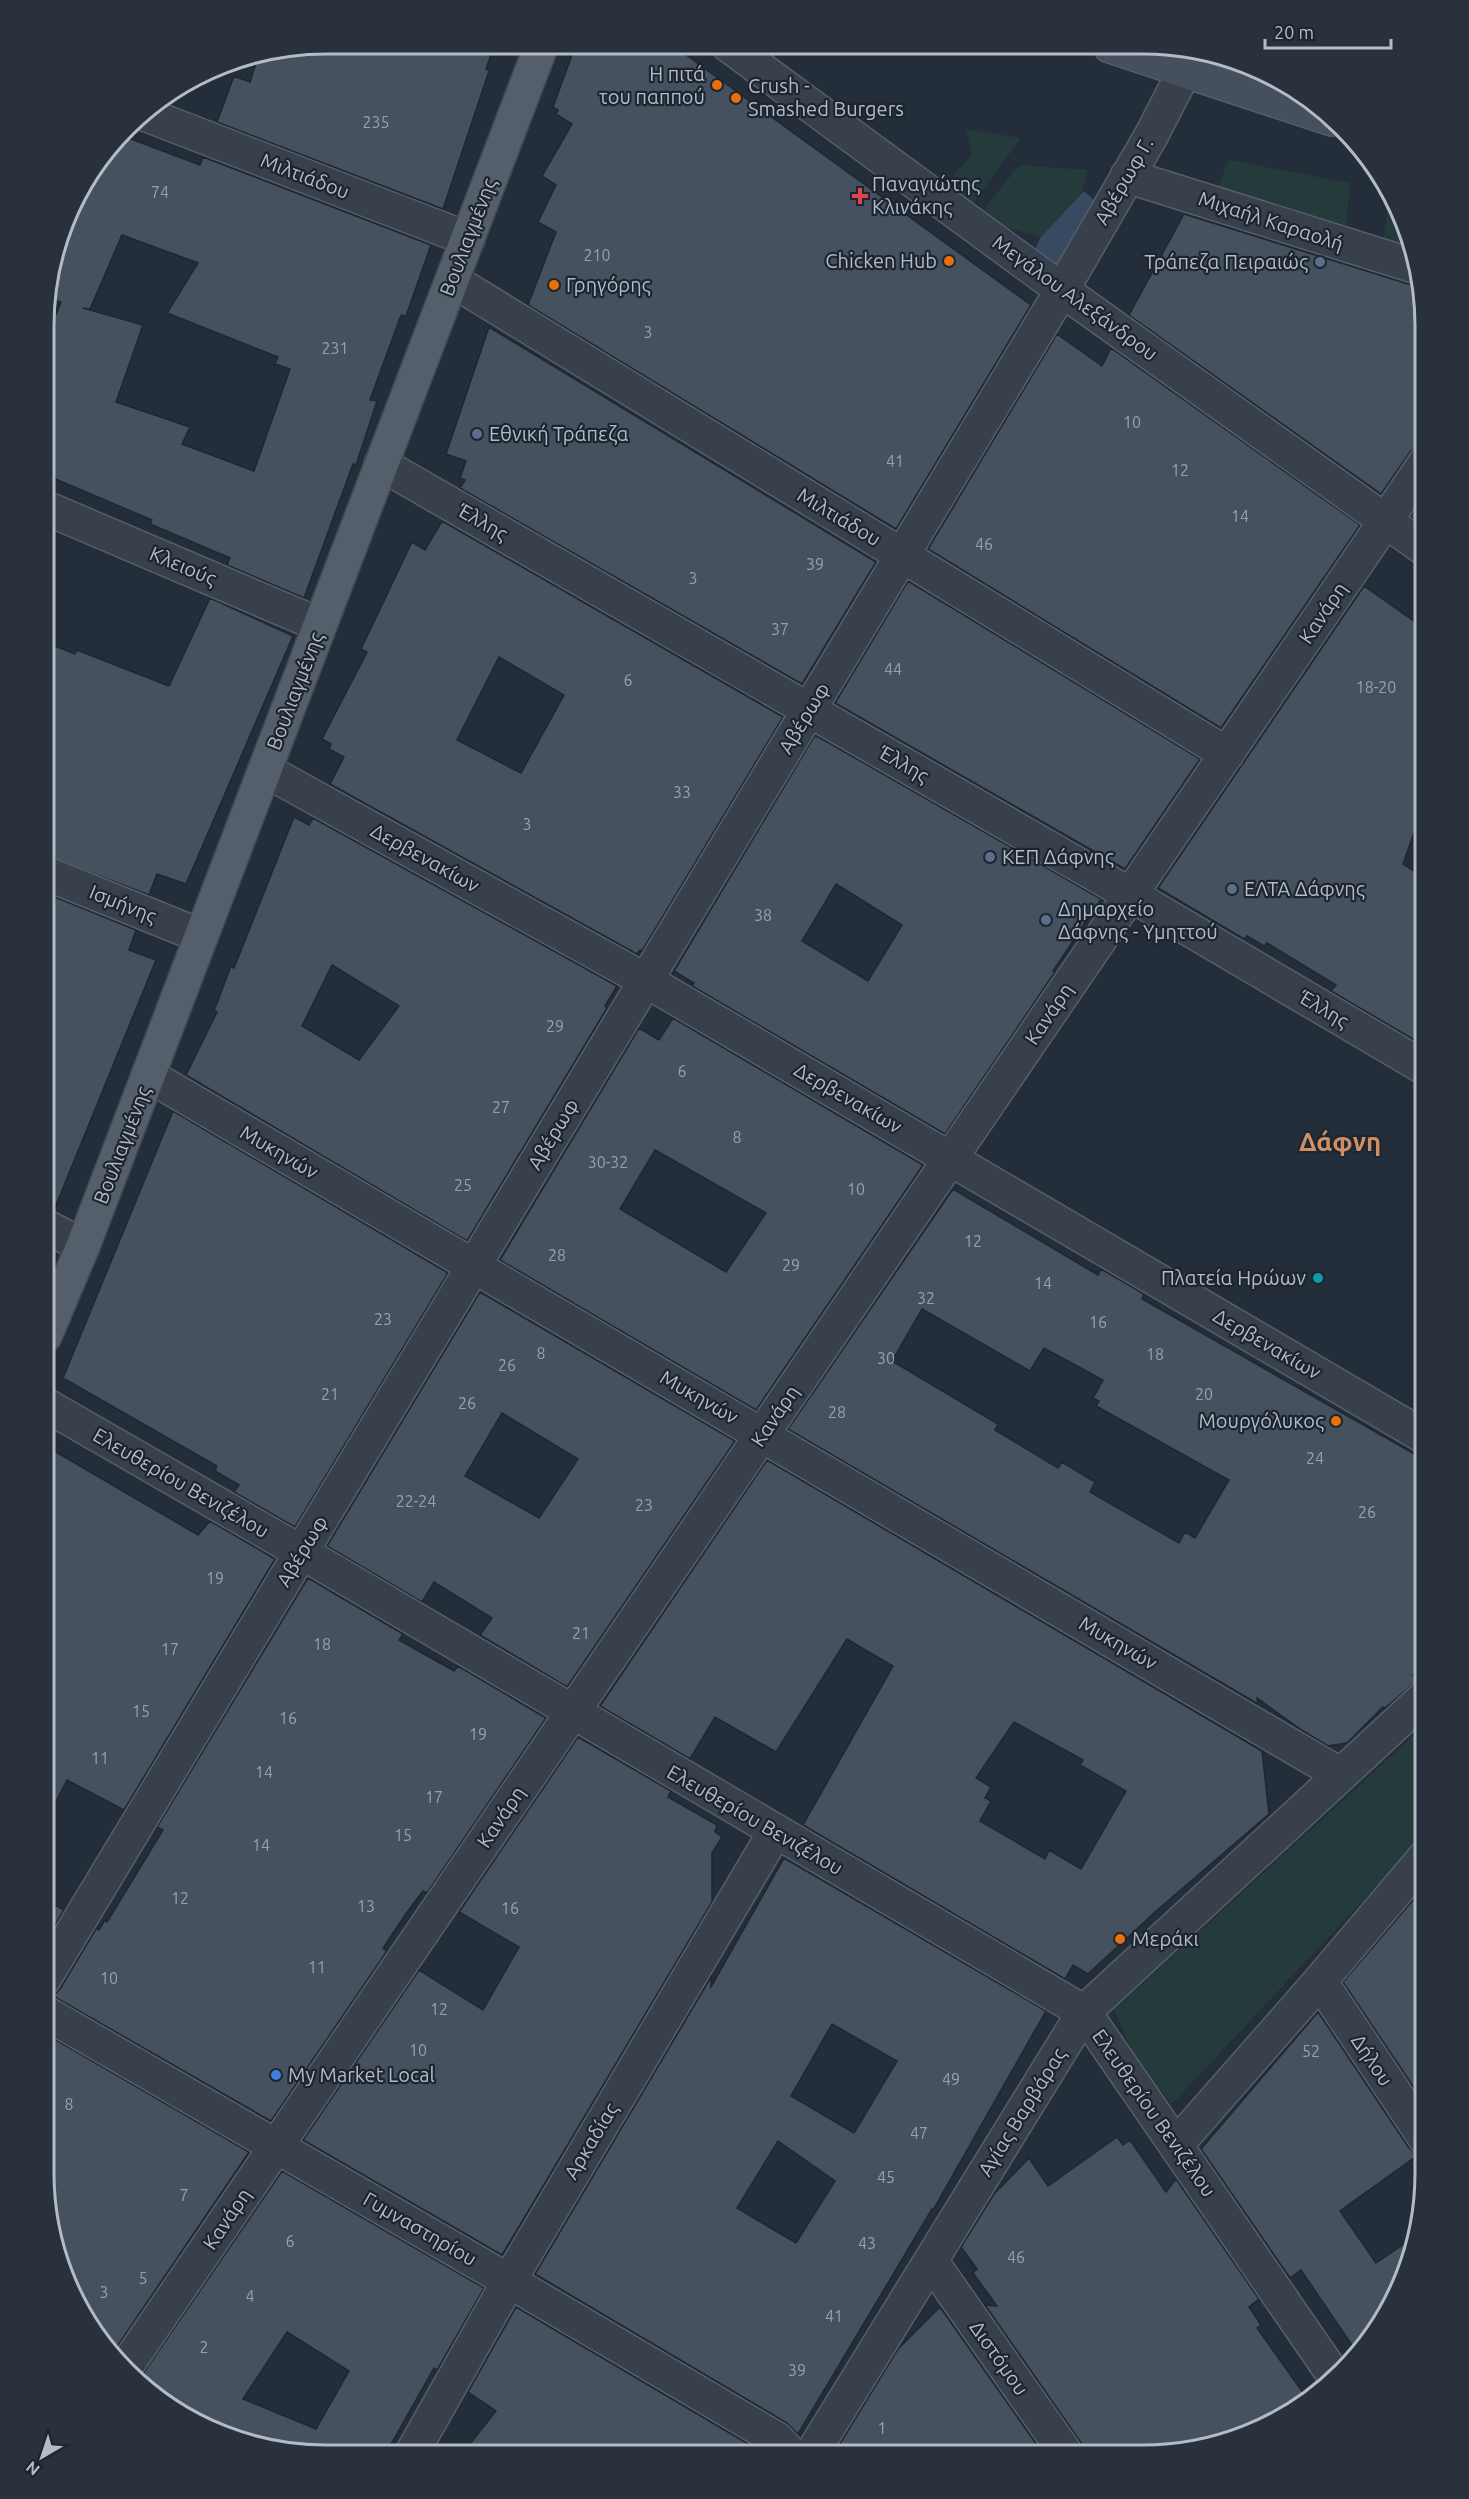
<svg xmlns="http://www.w3.org/2000/svg" width="1469" height="2499" viewBox="0 0 1469 2499" font-family="Ubuntu,sans-serif">
  <rect width="100%" height="100%" fill="#242e3a"/>
  <!-- green -->
  <path fill="#253a3b" d="M966 129 1021 138 965 214 936 195 972 155Z
    M1229 160 1350 183 1346 229 1217 189Z
    M1019 165 1088 170 1081 194 1041 237 977 219Z
    M1390 194 1404 218 1412 260 1382 250Z
    M1425 1725V1828L1393 1869 1172 2104 1139 2067 1114 2010Z"/>
  <!-- water -->
  <path fill="#384a61" d="M1084 191 1095 201 1085 217 1088 223 1057 276 1031 257 1041 237Z"/>
  <!-- building -->
  <path fill="#45515e" stroke="#1e2732" stroke-width="1.5" fill-rule="evenodd" d="M326 44H495L486 69 489 71 443 209 217 122 234 76 250 82 258 57Z
    M576 44H671L1031 305 896 529 528 305 556 232 538 222 556 185 542 176 572 124 556 114 558 110 553 107Z
    M123 136 200 165 203 157 431 245 406 316 401 315 370 400 377 401 356 465 353 464 304 598 227 565 230 558 150 524 152 520 46 475V339L61 302 46 298V290L73 201ZM122 235 198 263 167 313 278 357 275 364 290 369 254 471 182 444 190 427 116 402 143 325 83 308 90 309Z
    M1184 214 1408 284H1417L1425 326V439L1421 445 1410 452 1381 494 1129 315Z
    M489 327 876 562 802 684 460 488 465 480 460 478 466 461 446 454Z
    M1057 334 1102 366 1111 348 1360 525 1221 728 928 549Z
    M1422 501 1425 505V526L1411 516Z
    M442 521 783 717 642 951 640 950 637 954 330 784 344 757 329 749 331 744 322 739 367 652 361 649 412 542 425 550ZM499 657 564 695 521 773 457 740Z
    M908 581 1200 759 1125 869 835 703Z
    M1364 586 1425 629V802L1403 864 1425 878V1046L1331 991 1336 985 1267 943 1264 946 1247 936 1244 939 1158 888Z
    M210 598 293 636 186 884 157 874 149 895 45 855V642L75 654 77 650 169 686Z
    M815 735 1101 899 1053 971 1055 972 945 1134 692 986 694 983 674 971ZM836 884 902 925 868 981 802 941Z
    M294 817 309 825 313 818 617 986 605 1006 607 1008 467 1241 186 1075 217 1012 214 1011 231 966 234 968ZM332 965 399 1006 359 1060 302 1026Z
    M45 893 136 930 129 950 156 960 54 1210 45 1207Z
    M673 1018 923 1165 756 1410 500 1260 639 1028 659 1040ZM655 1150 766 1213 726 1272 620 1209Z
    M173 1111 448 1273 295 1527 234 1492 239 1485 215 1471 217 1466 63 1378Z
    M953 1189 1098 1275 1101 1269 1144 1294 1142 1299 1425 1460V1663L1413 1675 1418 1680 1385 1708 1383 1707 1347 1743 1328 1746 1300 1729 1257 1698 1258 1704 788 1429ZM922 1309 1030 1371 1044 1348 1103 1380 1093 1398 1099 1401 1096 1406 1229 1480 1195 1538 1185 1532 1179 1543 1090 1492 1095 1482 1062 1462 1058 1468 995 1430 998 1424 892 1361Z
    M480 1292 735 1441 567 1687 480 1635 492 1618 434 1582 422 1602 327 1546ZM502 1413 578 1459 539 1518 465 1476Z
    M44 1445 198 1535 210 1521 275 1559 124 1810 67 1780 44 1825Z
    M767 1460 1262 1751 1269 1814 1155 1912 1088 1974 1073 1965 1065 1979 803 1825 893 1666 847 1639 776 1752 715 1717 690 1759 600 1706ZM1014 1722 1083 1760 1080 1765 1126 1791 1081 1869 1049 1850 1045 1859 980 1821 991 1801 985 1798 991 1787 976 1778Z
    M308 1578 403 1634 399 1640 454 1671 458 1666 546 1718 427 1893 423 1891 405 1915 383 1948 387 1951 271 2121 53 1996 60 1989 96 1929 99 1930 105 1920 107 1922 163 1830 157 1827Z
    M578 1737 671 1791 668 1797 717 1825 715 1832 722 1837 712 1853V1902L502 2255 303 2140 419 1970 483 2010 519 1947 459 1912Z
    M784 1858 1046 2011 933 2210 932 2209 798 2434 787 2423 535 2274 711 1977V1987ZM832 2024 897 2061 854 2133 791 2096ZM778 2141 835 2181 796 2243 737 2208Z
    M1425 1886V2104L1343 1982Z
    M44 1899 64 1910 44 1943Z
    M1318 2012 1409 2148 1418 2155 1340 2211 1376 2263 1416 2236 1410 2264 1367 2345 1358 2354 1301 2270 1290 2278 1201 2149Z
    M44 2033 249 2152 112 2354 102 2345 65 2281 44 2173Z
    M1117 2137 1123 2145 1130 2140 1166 2192 1176 2179 1259 2299 1249 2307 1261 2325 1257 2328 1309 2401 1251 2434 1143 2456 1105 2455 1103 2451 1096 2455H1085L1082 2444 985 2305 997 2306 973 2273 977 2269 961 2247 994 2194 1029 2158 1048 2186Z
    M282 2171 484 2288 437 2370 434 2368 386 2453H290L218 2434 154 2397 138 2381ZM287 2332 349 2371 316 2429 243 2399Z
    M516 2307 765 2454H766H462L496 2411 468 2392Z
    M940 2307 1044 2455H833L898 2349Z"/>
  <g fill="none" stroke-linecap="round" stroke-linejoin="round">
    <defs>
      <path id="street" d="M728 45 1062 290 1425 549
        M142 113 468 239
        M1127 176 1414 266
        M452 280 1227 754
        M381 464 1131 895 1425 1068
        M46 508 320 625
        M265 770 645 980 1425 1437
        M45 873 201 936
        M148 1075 1341 1775
        M45 1226 83 1246
        M44 1404 301 1552 1084 2012 1335 2377
        M44 1979 1062 290 1151 136 1184 72
        M1320 1981 1425 2138
        M44 2012 509 2281 777 2439 792 2455
        M1176 2145 1320 1981 1425 1857
        M931 2261 1067 2455
        M125 2368 1425 463
        M412 2453 509 2281 775 1832
        M811 2455 1084 2012 1425 1697"/>
      <path id="secondary" d="M1110 46 1332 119"/>
      <path id="primary" d="M45 1336 83 1246 542 44"/>
    </defs>
    <!-- street casing -->
    <use href="#street" stroke="#555e69" stroke-width="36"/>
    <!-- secondary casing -->
    <use href="#secondary" stroke="#555e69" stroke-width="36"/>
    <!-- primary casing -->
    <use href="#primary" stroke="#404954" stroke-width="36"/>
    <!-- street -->
    <use href="#street" stroke="#37404b" stroke-width="33"/>
    <!-- secondary -->
    <use href="#secondary" stroke="#454f5e" stroke-width="33"/>
    <!-- primary -->
    <use href="#primary" stroke="#555f6b" stroke-width="33"/>
  </g>
  <!-- markers -->
  <g fill="#e8710a" stroke="#1c2530" stroke-width="2">
    <circle cx="717" cy="85" r="6"/>
    <circle cx="736" cy="98" r="6"/>
    <circle cx="949" cy="261" r="6"/>
    <circle cx="554" cy="285" r="6"/>
    <circle cx="1336" cy="1421" r="6"/>
    <circle cx="1120" cy="1939" r="6"/>
  </g>
  <path fill="#e0444e" stroke="#1c2530" stroke-width="2" d="M857 187h6v6h6v6h-6v6h-6v-6h-6v-6h6z"/>
  <g fill="#5c6f8a" stroke="#1c2530" stroke-width="2">
    <circle cx="1320" cy="262" r="6"/>
    <circle cx="477" cy="434" r="6"/>
    <circle cx="990" cy="857" r="6"/>
    <circle cx="1232" cy="889" r="6"/>
    <circle cx="1046" cy="920" r="6"/>
  </g>
  <circle fill="#0f9aa8" stroke="#1c2530" stroke-width="2" cx="1318" cy="1278" r="6"/>
  <circle fill="#3f7fe0" stroke="#1c2530" stroke-width="2" cx="276" cy="2075" r="6"/>
  <g text-anchor="middle" stroke-width="4.5" stroke-linejoin="round" paint-order="stroke">
    <!-- number labels -->
    <g font-size="16" fill="#98a0ac">
      <text x="376" y="128">235</text>
      <text x="160" y="198">74</text>
      <text x="597" y="261">210</text>
      <text x="648" y="338">3</text>
      <text x="335" y="354">231</text>
      <text x="1132" y="428">10</text>
      <text x="895" y="467">41</text>
      <text x="1180" y="476">12</text>
      <text x="1240" y="522">14</text>
      <text x="984" y="550">46</text>
      <text x="815" y="570">39</text>
      <text x="693" y="584">3</text>
      <text x="780" y="635">37</text>
      <text x="893" y="675">44</text>
      <text x="628" y="686">6</text>
      <text x="1376" y="693">18-20</text>
      <text x="682" y="798">33</text>
      <text x="527" y="830">3</text>
      <text x="763" y="921">38</text>
      <text x="555" y="1032">29</text>
      <text x="682" y="1077">6</text>
      <text x="501" y="1113">27</text>
      <text x="737" y="1143">8</text>
      <text x="608" y="1168">30-32</text>
      <text x="463" y="1191">25</text>
      <text x="856" y="1195">10</text>
      <text x="973" y="1247">12</text>
      <text x="557" y="1261">28</text>
      <text x="791" y="1271">29</text>
      <text x="1043" y="1289">14</text>
      <text x="926" y="1304">32</text>
      <text x="383" y="1325">23</text>
      <text x="1098" y="1328">16</text>
      <text x="541" y="1359">8</text>
      <text x="1155" y="1360">18</text>
      <text x="886" y="1364">30</text>
      <text x="507" y="1371">26</text>
      <text x="330" y="1400">21</text>
      <text x="1204" y="1400">20</text>
      <text x="467" y="1409">26</text>
      <text x="837" y="1418">28</text>
      <text x="1315" y="1464">24</text>
      <text x="416" y="1507">22-24</text>
      <text x="644" y="1511">23</text>
      <text x="1367" y="1518">26</text>
      <text x="215" y="1584">19</text>
      <text x="581" y="1639">21</text>
      <text x="322" y="1650">18</text>
      <text x="170" y="1655">17</text>
      <text x="141" y="1717">15</text>
      <text x="288" y="1724">16</text>
      <text x="478" y="1740">19</text>
      <text x="100" y="1764">11</text>
      <text x="264" y="1778">14</text>
      <text x="434" y="1803">17</text>
      <text x="403" y="1841">15</text>
      <text x="261" y="1851">14</text>
      <text x="180" y="1904">12</text>
      <text x="366" y="1912">13</text>
      <text x="510" y="1914">16</text>
      <text x="317" y="1973">11</text>
      <text x="109" y="1984">10</text>
      <text x="439" y="2015">12</text>
      <text x="418" y="2056">10</text>
      <text x="1311" y="2057">52</text>
      <text x="951" y="2085">49</text>
      <text x="69" y="2110">8</text>
      <text x="919" y="2139">47</text>
      <text x="886" y="2183">45</text>
      <text x="184" y="2201">7</text>
      <text x="290" y="2247">6</text>
      <text x="867" y="2249">43</text>
      <text x="1016" y="2263">46</text>
      <text x="143" y="2284">5</text>
      <text x="104" y="2298">3</text>
      <text x="250" y="2302">4</text>
      <text x="834" y="2322">41</text>
      <text x="204" y="2353">2</text>
      <text x="797" y="2376">39</text>
      <text x="882" y="2434">1</text>
    </g>
    <!-- poi labels -->
    <g font-size="20" fill="#b3bbc6" stroke="#1c2530" text-anchor="start">
      <text x="705" y="81" text-anchor="end">Η πιτά<tspan x="705" dy="23">του παππού</tspan></text>
      <text x="748" y="93">Crush -<tspan x="748" dy="23">Smashed Burgers</tspan></text>
      <text x="872" y="191">Παναγιώτης<tspan x="872" dy="23">Κλινάκης</tspan></text>
      <text x="937" y="268" text-anchor="end">Chicken Hub</text>
      <text x="1308" y="269" text-anchor="end">Τράπεζα Πειραιώς</text>
      <text x="566" y="292">Γρηγόρης</text>
      <text x="489" y="441">Εθνική Τράπεζα</text>
      <text x="1002" y="864">ΚΕΠ Δάφνης</text>
      <text x="1244" y="896">ΕΛΤΑ Δάφνης</text>
      <text x="1058" y="916">Δημαρχείο<tspan x="1058" dy="23">Δάφνης - Υμηττού</tspan></text>
      <text x="1306" y="1285" text-anchor="end">Πλατεία Ηρώων</text>
      <text x="1324" y="1428" text-anchor="end">Μουργόλυκος</text>
      <text x="1132" y="1946">Μεράκι</text>
      <text x="288" y="2082">My Market Local</text>
    </g>
    <!-- street labels -->
    <g font-size="20" fill="#b3bbc6" stroke="#1c2530">
      <text transform="translate(305 176) rotate(21)" y="7">Μιλτιάδου</text>
      <text transform="translate(1124 181) rotate(-60)" y="7">Αβέρωφ Γ.</text>
      <text transform="translate(1271 221) rotate(18)" y="7">Μιχαήλ Καραολή</text>
      <text transform="translate(468 237) rotate(-69)" y="7">Βουλιαγμένης</text>
      <text transform="translate(1075 298) rotate(36)" y="7">Μεγάλου Αλεξάνδρου</text>
      <text transform="translate(839 517) rotate(31)" y="7">Μιλτιάδου</text>
      <text transform="translate(483 522) rotate(30)" y="7">Έλλης</text>
      <text transform="translate(183 566) rotate(23)" y="7">Κλειούς</text>
      <text transform="translate(1323 613) rotate(-56)" y="7">Κανάρη</text>
      <text transform="translate(295 691) rotate(-69)" y="7">Βουλιαγμένης</text>
      <text transform="translate(804 718) rotate(-59)" y="7">Αβέρωφ</text>
      <text transform="translate(904 764) rotate(30)" y="7">Έλλης</text>
      <text transform="translate(425 858) rotate(29)" y="7">Δερβενακίων</text>
      <text transform="translate(123 904) rotate(22)" y="7">Ισμήνης</text>
      <text transform="translate(1324 1009) rotate(31)" y="7">Έλλης</text>
      <text transform="translate(1049 1014) rotate(-56)" y="7">Κανάρη</text>
      <text transform="translate(848 1098) rotate(30)" y="7">Δερβενακίων</text>
      <text transform="translate(553 1134) rotate(-59)" y="7">Αβέρωφ</text>
      <text transform="translate(122 1145) rotate(-69)" y="7">Βουλιαγμένης</text>
      <text transform="translate(279 1152) rotate(30)" y="7">Μυκηνών</text>
      <text transform="translate(1267 1344) rotate(30)" y="7">Δερβενακίων</text>
      <text transform="translate(699 1397) rotate(30)" y="7">Μυκηνών</text>
      <text transform="translate(775 1416) rotate(-56)" y="7">Κανάρη</text>
      <text transform="translate(181 1483) rotate(30)" y="7">Ελευθερίου Βενιζέλου</text>
      <text transform="translate(302 1551) rotate(-59)" y="7">Αβέρωφ</text>
      <text transform="translate(1118 1643) rotate(30)" y="7">Μυκηνών</text>
      <text transform="translate(501 1817) rotate(-56)" y="7">Κανάρη</text>
      <text transform="translate(755 1820) rotate(30)" y="7">Ελευθερίου Βενιζέλου</text>
      <text transform="translate(1372 2060) rotate(56)" y="7">Δήλου</text>
      <text transform="translate(1022 2112) rotate(-58)" y="7">Αγίας Βαρβάρας</text>
      <text transform="translate(1154 2113) rotate(55)" y="7">Ελευθερίου Βενιζέλου</text>
      <text transform="translate(591 2141) rotate(-59)" y="7">Αρκαδίας</text>
      <text transform="translate(227 2219) rotate(-56)" y="7">Κανάρη</text>
      <text transform="translate(420 2229) rotate(30)" y="7">Γυμναστηρίου</text>
      <text transform="translate(999 2358) rotate(55)" y="7">Διστόμου</text>
    </g>
    <!-- district labels -->
    <g font-size="26" font-weight="bold" fill="#cf8f65" stroke="#1c2530">
      <text x="1340" y="1151">Δάφνη</text>
    </g>
  </g>
  <!-- crop -->
  <path d="M0 0H1469V2499H0ZM326 54H1143A272 272 0 0 1 1415 326V2173A272 272 0 0 1 1143 2445H326A272 272 0 0 1 54 2173V326A272 272 0 0 1 326 54Z" fill="#28313c" fill-rule="evenodd"/>
  <path fill="none" stroke="#b3bbc6" stroke-width="3" d="M326 54H1143A272 272 0 0 1 1415 326V2173A272 272 0 0 1 1143 2445H326A272 272 0 0 1 54 2173V326A272 272 0 0 1 326 54Z"/>
  <!-- north arrow -->
  <g transform="translate(42 2457) rotate(219)" stroke="#1c2530" stroke-width="4.5" paint-order="stroke">
  <path d="M0-4.5L10 22L0 15L-10 22Z" fill="#b3bbc6"/>
  <text y="-9" font-size="16" font-weight="bold" text-anchor="middle" fill="#b3bbc6">N</text>
  </g>
  <!-- scale -->
  <path d="M1265 39v9h126v-9" fill="none" stroke="#b3bbc6" stroke-width="3"/>
  <text x="1274" y="39" font-size="18" fill="#b3bbc6" stroke="#1c2530" stroke-width="4.5" paint-order="stroke">20 m</text>
</svg>
